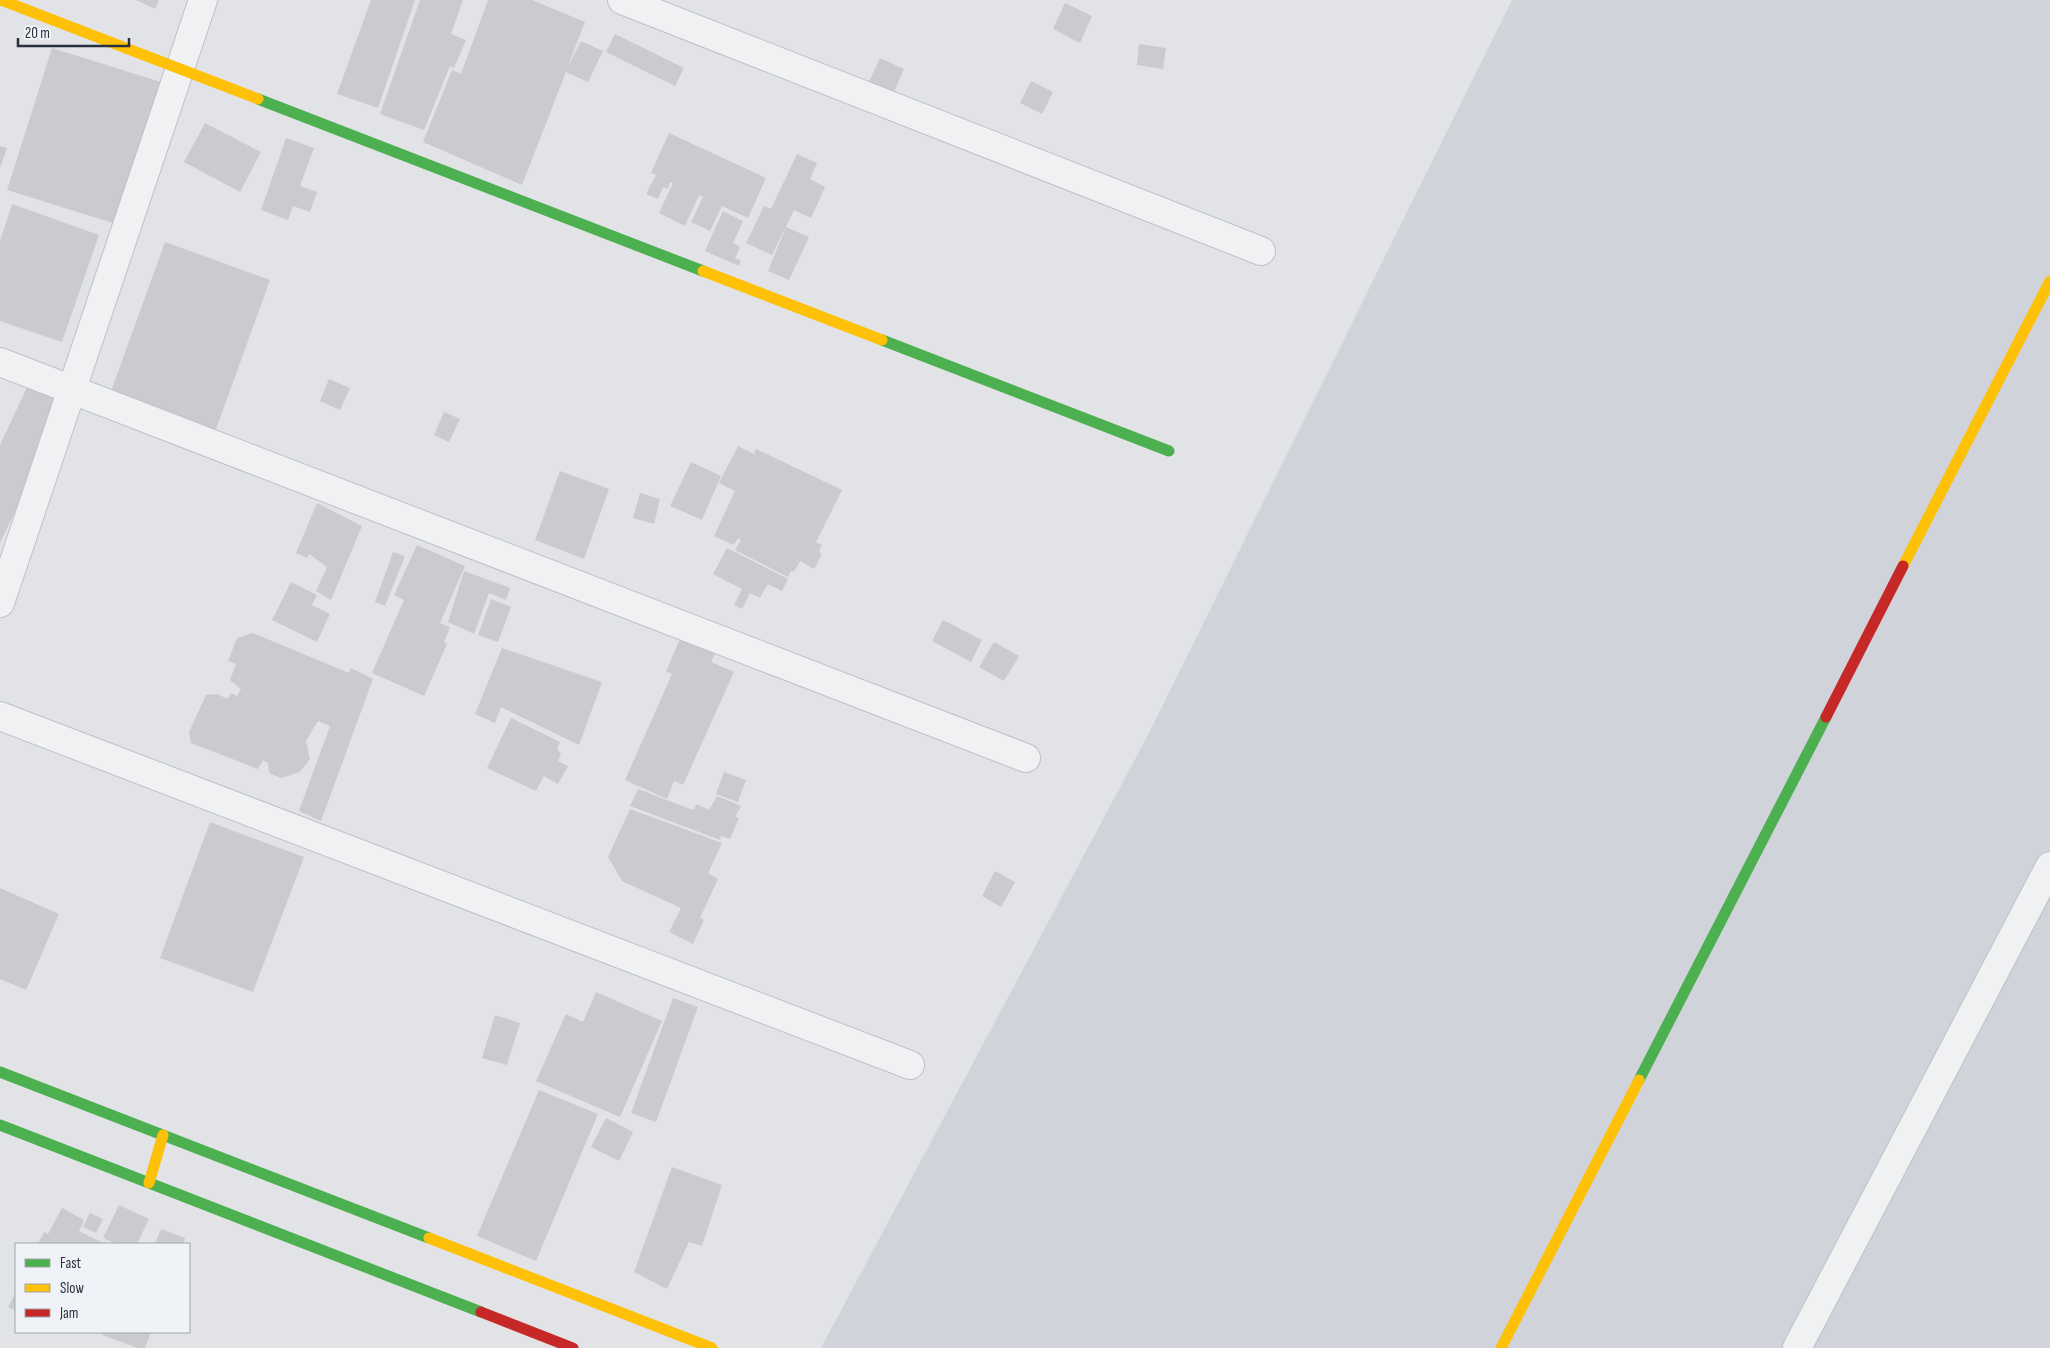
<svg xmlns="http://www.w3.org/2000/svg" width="2050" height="1348" viewBox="0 0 2050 1348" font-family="'Sofia Sans Condensed',sans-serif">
  <rect width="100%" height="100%" fill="#e1e3e6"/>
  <!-- built -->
  <path fill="#d0d3d9" d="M1512 0H2050V1348H821L1149 733Z"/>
  <!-- building -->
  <path fill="#cacbce" d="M136 0H159L155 9Z
    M371 0H415L378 108 337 94Z
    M420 0H463L451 34 466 40 454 68 450 66 424 130 380 114Z
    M488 0H532L585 22 567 68 581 41 603 51 588 82 566 72 522 185 423 142 452 70 461 74Z
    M1065 3 1092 16 1080 43 1053 29Z
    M615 34 684 68 675 86 606 52Z
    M1139 44 1166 48 1163 69 1137 65Z
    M52 48 161 82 116 224 7 190Z
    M880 58 904 69 892 96 867 86Z
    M1031 81 1053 92 1042 114 1020 103Z
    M205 123 261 152 240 192 184 162Z
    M669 133 766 178 748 218 722 206 710 231 691 222 703 197 699 195 685 226 659 213 673 183 670 182 668 189 663 187 658 199 646 194 656 175 651 173Z
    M286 138 314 148 300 186 317 192 310 212 293 206 288 220 261 210Z
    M0 146 7 148 0 168Z
    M797 154 817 163 810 179 825 187 811 218 794 210 772 255 746 243 764 206 771 209Z
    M12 204 99 235 62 342 0 321V241Z
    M723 211 743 221 733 243 740 247 735 258 741 261 739 266 705 251Z
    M786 227 809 237 789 280 768 271Z
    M165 242 270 280 215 432 110 394Z
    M329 379 350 388 340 410 320 401Z
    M29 383 67 401 0 543V445Z
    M444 412 460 419 449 442 434 435Z
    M738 446 754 454 756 449 842 490 816 542 822 545 819 552 822 554 814 569 800 561 794 572 791 571 788 577 735 550 741 540 738 538 734 545 714 536 735 491 719 483Z
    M691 462 721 476 702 520 670 506Z
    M560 471 609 489 584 559 535 540Z
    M640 493 660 499 654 524 633 518Z
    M317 503 362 526 331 600 316 591 327 567 309 554 307 558 296 553Z
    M417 545 465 566 440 623 450 627 444 642 447 644 424 696 372 673 404 600 394 595Z
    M727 548 788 579 782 591 768 584 760 598 750 593 742 609 734 605 742 589 713 574Z
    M393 552 405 556 385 606 375 602Z
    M464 571 510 588 506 600 489 593 474 634 448 622Z
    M291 582 317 595 312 605 330 614 317 642 272 620Z
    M491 599 511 607 498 642 478 635Z
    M943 620 982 640 971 662 932 641Z
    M253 633 349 673 351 668 373 679 321 821 299 811 330 726 318 721 306 741 310 759 300 772 281 778 269 773 268 763 263 760 258 769 191 743 189 732 206 695 217 694 228 699 231 693 237 696 241 689 230 680 236 664 228 661 237 638Z
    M680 639 715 654 711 662 734 672 683 785 674 781 667 799 625 780 672 674 666 671Z
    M994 642 1019 656 1004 681 979 667Z
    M502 648 602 682 579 745 501 707 495 723 475 714Z
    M511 718 560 742 557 749 561 754 558 761 568 766 558 784 544 776 536 791 487 768Z
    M724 772 746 780 738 802 716 794Z
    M638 789 693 810 697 804 709 810 717 796 741 806 735 817 739 818 730 839 721 836 720 840 630 806Z
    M630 809 722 843 708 873 718 879 700 918 704 920 693 944 669 932 681 908 622 881 608 857Z
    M210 822 304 857 253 992 160 958Z
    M995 871 1015 882 1001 907 982 896Z
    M0 888 59 914 26 990 0 979Z
    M596 992 662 1021 620 1117 536 1081 566 1014 583 1022Z
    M673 998 698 1007 656 1122 631 1113Z
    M495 1015 520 1023 507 1065 482 1058Z
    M539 1090 598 1114 536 1261 477 1236Z
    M606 1118 633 1132 619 1161 591 1147Z
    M672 1167 722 1185 702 1246 689 1242 667 1289 634 1272Z
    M119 1205 149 1219 137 1244H117L103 1238Z
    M62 1208 84 1220 79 1231 105 1244H38L44 1232 48 1234Z
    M90 1213 103 1219 96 1233 83 1227Z
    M161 1229 185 1238 183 1244H155Z
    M16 1292V1311L8 1307Z
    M103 1332H151L145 1348H138L102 1335Z"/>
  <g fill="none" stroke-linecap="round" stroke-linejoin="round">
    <defs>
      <path id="street" d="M622 0 1261 251
        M0 362 1026 758
        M0 603 203 0
        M0 716 910 1065
        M1797 1348 2050 866"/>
    </defs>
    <!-- street casing -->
    <use href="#street" stroke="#bfc1c4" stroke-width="30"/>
    <!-- street -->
    <use href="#street" stroke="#f0f1f3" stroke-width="28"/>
    <!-- fast -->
    <path stroke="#4caf50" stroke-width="11" d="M258 99 703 271
      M882 340 1169 451
      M0 1072 429 1238
      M1639 1080 1826 717
      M0 1125 481 1312"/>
    <!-- slow -->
    <path stroke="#ffc107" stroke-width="11" d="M1 0 258 99
      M703 271 882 340
      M1903 566 2050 281
      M149 1183 163 1135
      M429 1238 712 1348
      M1501 1348 1639 1080"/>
    <!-- jam -->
    <path stroke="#c62828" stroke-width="11" d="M1826 717 1903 566
      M481 1312 573 1348"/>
  </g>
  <!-- legend -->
  <rect x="15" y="1243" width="175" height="90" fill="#eff2f6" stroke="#a0a5ac"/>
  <rect x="25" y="1259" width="25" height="8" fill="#4caf50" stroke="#a0a5ac"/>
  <text x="60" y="1268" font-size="15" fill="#29313e">Fast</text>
  <rect x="25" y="1284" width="25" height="8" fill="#ffc107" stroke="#a0a5ac"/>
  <text x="60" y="1293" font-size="15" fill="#29313e">Slow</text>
  <rect x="25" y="1309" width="25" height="8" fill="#c62828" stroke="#a0a5ac"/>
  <text x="60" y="1318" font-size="15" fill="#29313e">Jam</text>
  <!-- scale -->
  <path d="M18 38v8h111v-8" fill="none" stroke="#29313e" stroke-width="2.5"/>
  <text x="25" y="38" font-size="15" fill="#29313e" stroke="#eff2f6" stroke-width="4" paint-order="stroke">20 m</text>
</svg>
